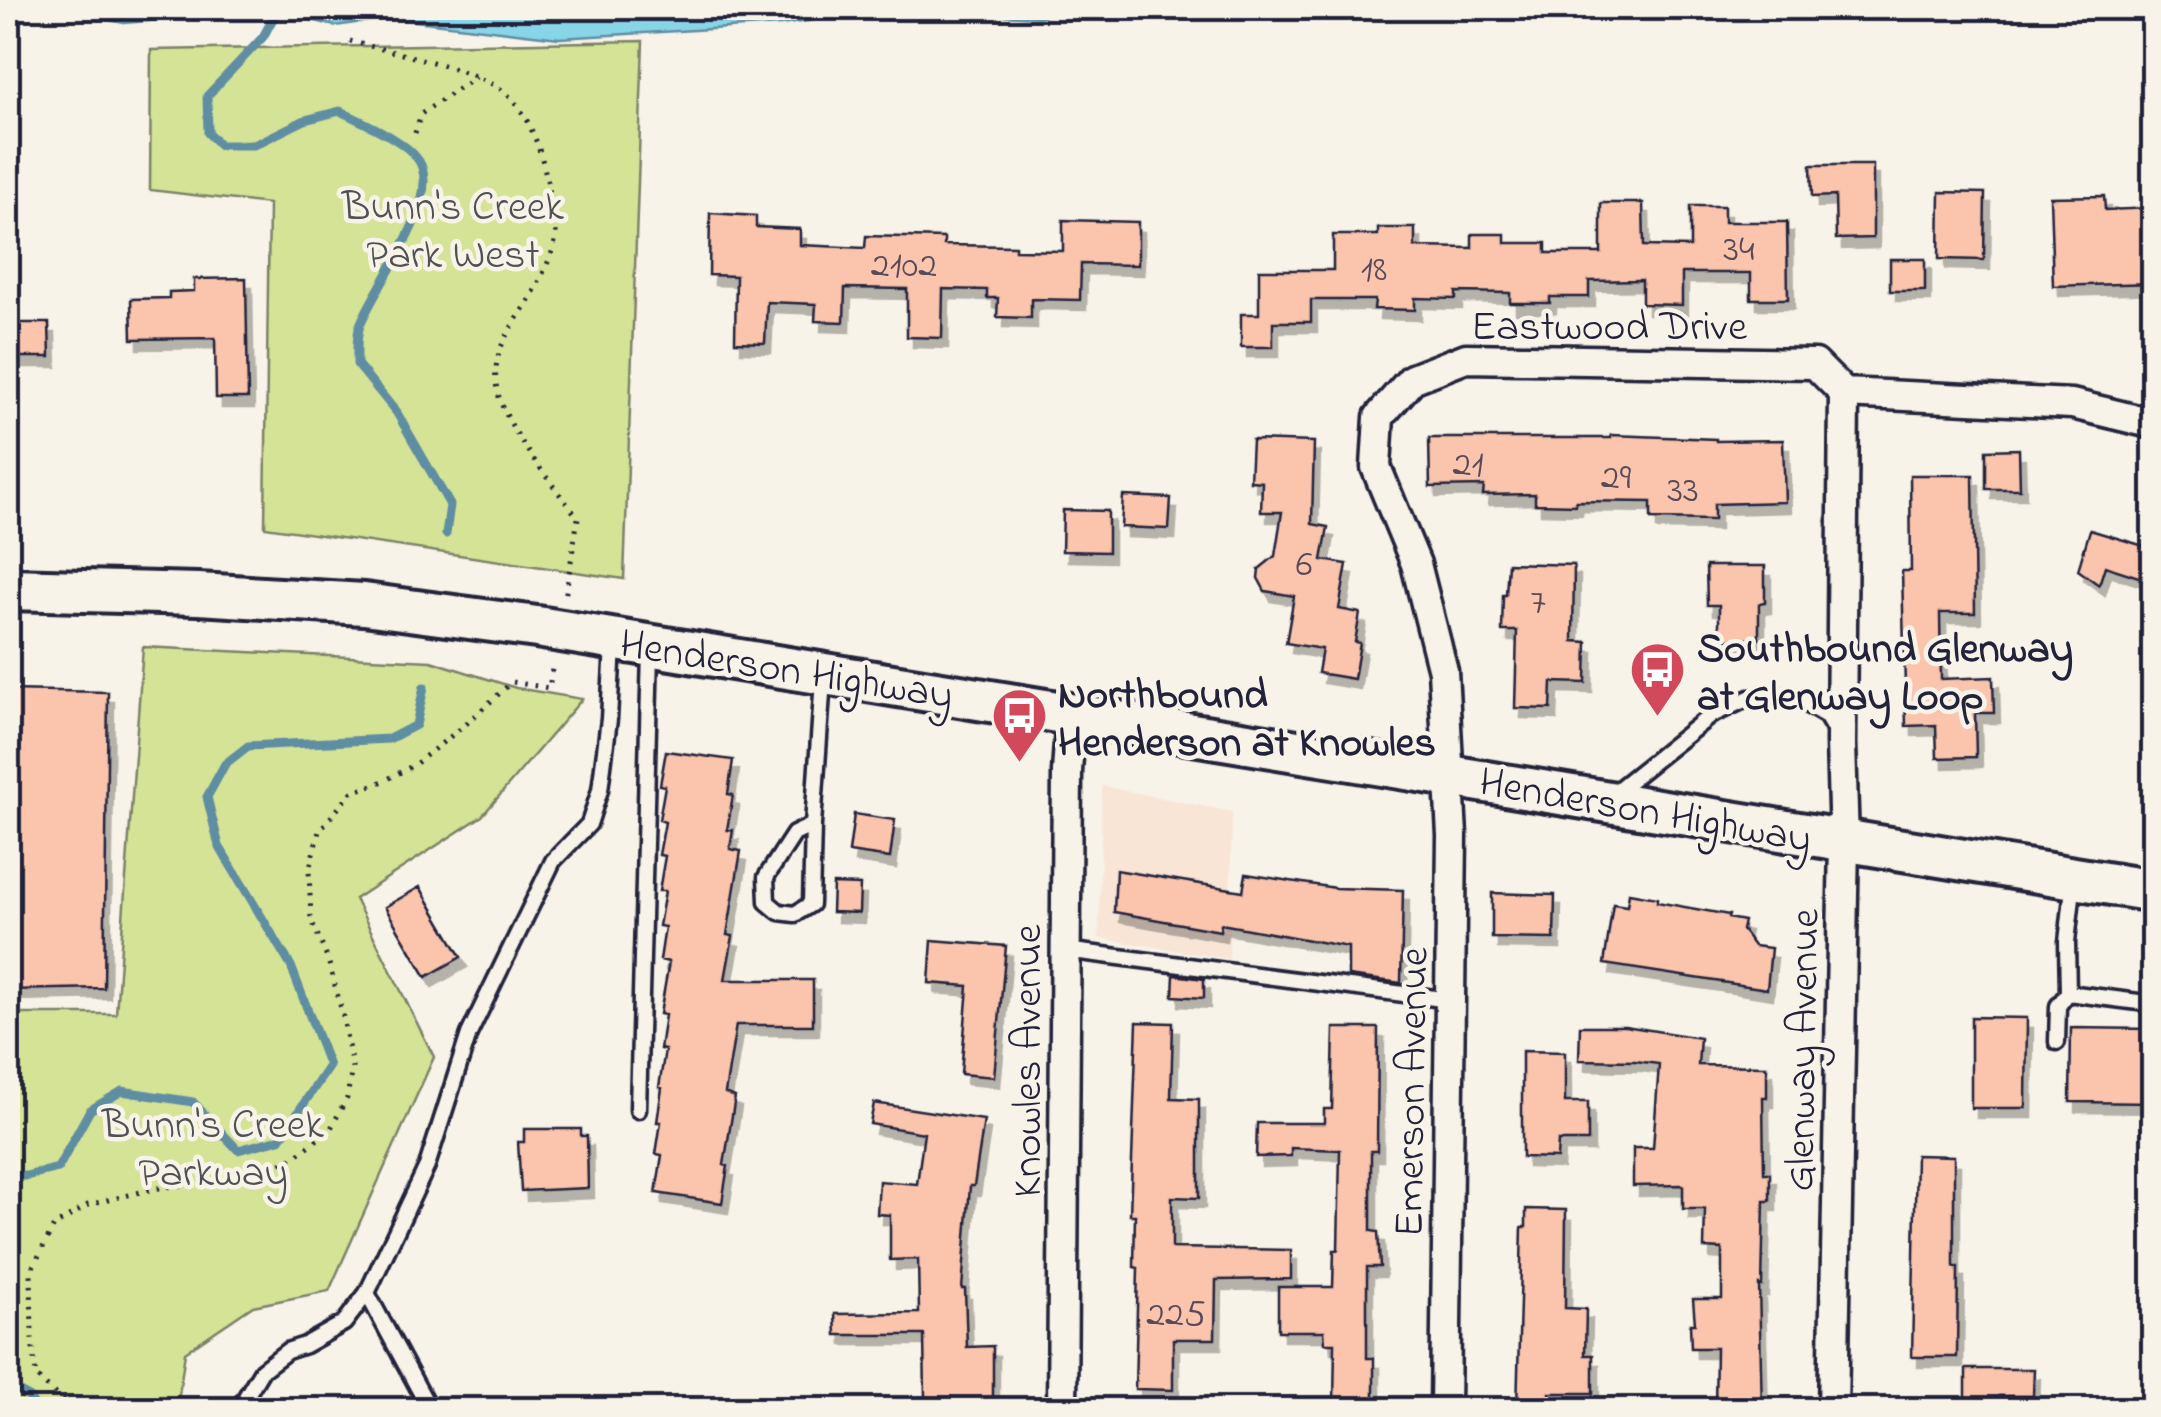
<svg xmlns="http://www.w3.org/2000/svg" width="2161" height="1417" viewBox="0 0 2161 1417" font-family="'Indie Flower',sans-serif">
  <defs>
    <filter id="shadow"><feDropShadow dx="6" dy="10" stdDeviation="0" flood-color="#0004"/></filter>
  </defs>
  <rect width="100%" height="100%" fill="#f7f3e8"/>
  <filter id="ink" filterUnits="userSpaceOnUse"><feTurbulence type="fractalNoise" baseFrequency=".01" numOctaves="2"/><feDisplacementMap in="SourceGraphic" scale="20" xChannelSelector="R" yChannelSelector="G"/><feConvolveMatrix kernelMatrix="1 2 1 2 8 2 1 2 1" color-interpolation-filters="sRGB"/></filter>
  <g filter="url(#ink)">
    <!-- built -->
    <path fill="#f8e5d6" d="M1102 786 1232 812 1229 959 1099 938Z"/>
    <!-- green -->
    <path fill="#d5e396" stroke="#7c8268" stroke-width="2.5" d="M643 41 624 579 265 527 269 204 150 190 151 50Z
      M143 647 431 661 516 688 582 699 482 816 355 899 434 1057 329 1291 253 1306 185 1352 177 1409H8V1014H116Z"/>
    <!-- water -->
    <path fill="#88d5e7" stroke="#5f8da2" stroke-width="2.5" d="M43 8H1087L1039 17 891 9 780 25 559 38 390 18 335 26 277 11 124 23Z"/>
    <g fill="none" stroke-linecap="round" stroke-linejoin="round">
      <!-- stream -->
      <path stroke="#5f8da2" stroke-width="9" d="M277 11 263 37 207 96 208 133 220 145H254L305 120 340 111C362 122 406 140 419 161 443 201 375 286 360 325 356 337 357 352 357 364L397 413 450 505 446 534
        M8 1176H26L58 1168 90 1110 122 1091 193 1102 238 1150 280 1139 329 1066 291 966 219 846 207 797 225 764 248 746 389 739 416 725 424 687
        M8 1386 29 1397 36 1410"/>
    </g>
    <!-- building -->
    <path fill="#fac4ad" stroke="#22223b" stroke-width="2.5" filter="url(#shadow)" d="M1811 165H1873V238L1836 239 1835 196 1812 197Z
      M1940 192 1985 193 1984 260 1939 259Z
      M2104 196 2105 210 2154 208V283L2053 286 2050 197Z
      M1601 203H1643L1644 246 1690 247V206H1724V222H1787L1788 299H1751V273H1682V305L1642 304V280L1589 281V297H1550V303H1510V293L1456 292V299L1415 298V310L1374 309 1375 300H1311V322H1273V347H1241V314H1259V270H1333V235H1378V228H1415V247L1472 248V234H1505V243H1546V253H1601Z
      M710 213 756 216V227L800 229V245L865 248 866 236 944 238V245L1015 246V250L1063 251V220L1138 222V265L1081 264 1080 300 1031 299V318L997 317 998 298H987V290L943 289 942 338 907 337V289L845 288 844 322 815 321 816 304 767 302 765 343 735 342 736 276 709 275Z
      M1890 259H1925V291H1890Z
      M246 278 248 398H216L215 338 132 339 131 299 169 298V292L194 291V279Z
      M8 323H49L50 357H8Z
      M1611 435 1716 439V441L1783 440 1785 502 1714 504V520L1651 519V502L1576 501V505L1535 504V494L1483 495 1484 486 1430 487 1429 438H1611Z
      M1252 440 1314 442 1312 524 1328 527 1322 560 1347 564 1339 609 1360 613 1355 642 1360 643 1354 679 1318 673 1322 649 1286 643 1294 596 1265 591 1258 578 1259 569 1275 556 1282 512H1261L1262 482 1250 481Z
      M2019 449 2020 489H1986V450Z
      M1910 475H1973L1975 613H1940L1941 679 1993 677 1994 713H1975L1976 757 1937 758 1936 725 1906 726 1902 571H1911Z
      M1123 496 1171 498 1169 529 1121 527Z
      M1063 510 1108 511V552L1062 551Z
      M2090 530 2154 549V582L2105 566 2099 585 2078 570Z
      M1508 563 1574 565 1573 641 1587 642 1586 683 1552 682 1551 709 1515 708 1517 631H1502L1503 595H1506Z
      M1706 566H1765V603L1759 604V639H1719V605H1707Z
      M8 690 108 692 104 988 8 990Z
      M666 751 733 760 728 794 733 795 727 830H733L730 849 741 851 727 935 733 936 725 980H813V1025H736L725 1093 735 1097 724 1165 728 1166 722 1203 656 1193 662 1155 656 1154 661 1122H657L662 1088 659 1087 665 1050 660 1049 665 1015 660 1014 669 962 660 960 665 927 659 926 665 891H659L665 856 659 855 665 822 659 820 665 786 660 785Z
      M854 814 895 820 890 858 849 852Z
      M1116 870 1243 891 1246 874 1335 888 1403 890 1401 983 1348 976V947L1221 924 1220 931 1114 912Z
      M833 884 860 885 859 913 832 912Z
      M420 887 461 957 426 977 385 907Z
      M1492 893 1555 895 1554 939 1492 938Z
      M1629 893 1657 898V902L1729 915 1728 918 1744 921 1742 930 1754 946 1771 948 1767 989 1604 964 1613 904 1627 906Z
      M932 940 1006 946 994 1077 961 1074 968 986 929 983Z
      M1174 975 1204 979V998L1173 996Z
      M1971 1017 2027 1018 2026 1108H1971Z
      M1137 1022 1173 1023 1171 1098 1199 1099V1198L1172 1197V1248L1291 1250V1279L1216 1280 1215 1339H1173V1390L1135 1389 1138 1268 1134 1267 1135 1215H1130Z
      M1580 1026H1625L1700 1038 1698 1065 1767 1066V1097H1763L1764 1173H1770V1201H1764L1762 1286 1759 1285 1762 1410H1715L1716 1348H1691L1690 1324H1695L1693 1299H1722V1249L1704 1248 1705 1209H1683V1185L1633 1186V1148H1653L1659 1064 1635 1061 1579 1060Z
      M1334 1028H1378L1377 1151H1371V1231L1378 1232 1380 1267H1367V1358H1374V1406L1334 1405 1335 1343H1325L1324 1331H1278V1287H1333L1334 1250H1338L1340 1150 1291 1148V1156L1256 1157 1257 1123H1324V1109H1332Z
      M2071 1028 2154 1029V1103L2070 1102Z
      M1522 1051 1565 1052V1102H1588V1141H1558L1557 1158 1522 1157Z
      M874 1103 984 1120 974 1186H970L962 1289H965L967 1347 993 1346V1410H961V1399H925L924 1335H836L835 1314 919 1313 918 1259 890 1260V1215L877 1214 879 1181 917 1184 924 1133 870 1124Z
      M524 1129H581V1136H587L588 1188 521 1191 518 1142H524Z
      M1916 1155 1954 1156V1267H1958L1957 1357H1912Z
      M1526 1209 1566 1210 1565 1308 1586 1309 1585 1355H1593V1393H1550V1410H1517L1522 1227H1526Z
      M1966 1369H2034L2033 1396H1999V1403L1966 1402Z"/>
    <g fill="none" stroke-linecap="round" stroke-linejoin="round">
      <defs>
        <path id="lane" d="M1610 796 1710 716 1749 698 1792 696 1826 716 1836 733
          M813 825 794 834 766 877 767 902 779 912 795 914 811 904 813 825 823 679
          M2074 879 2067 942 2068 993 2154 1004
          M1065 950 1450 1000
          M2057 1042 2058 1006 2068 993
          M638 1110 650 651
          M367 1293 430 1410
          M238 1410 262 1370 287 1351 305 1345 344 1323 367 1293 427 1166 469 1034 553 861 589 824 600 790 609 719 613 645"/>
        <path id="street" d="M1062 1410 1067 772 1071 713
          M1445 1410 1452 835 1443 671 1416 564 1376 467 1379 417 1412 379 1466 358 1815 364 1844 393 2072 404 2154 424
          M1833 1410 1844 842 1841 743 1844 393"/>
        <path id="secondary" d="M8 589 198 594 364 604 537 627 2154 891"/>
      </defs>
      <!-- lane casing -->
      <use href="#lane" stroke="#22223b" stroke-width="21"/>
      <!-- street casing -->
      <use href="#street" stroke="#22223b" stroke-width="35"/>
      <!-- secondary casing -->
      <use href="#secondary" stroke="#22223b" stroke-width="48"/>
      <!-- path -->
      <path stroke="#22223b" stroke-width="5" stroke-dasharray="2.5 8" stroke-linecap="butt" d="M350 41C389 52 481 69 508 95 531 117 542 154 548 185 550 199 555 215 556 230 557 246 546 266 540 280 524 316 492 339 496 383 500 423 554 486 578 518L565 598
        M415 133 421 114 476 77
        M69 1410 64 1402 36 1376 32 1339 31 1271 54 1226 88 1205 153 1189 251 1175 293 1158 330 1130 347 1098 352 1067 342 1012 328 960 311 919 309 870 319 831 352 792 384 781 414 765 465 725 512 682 549 688 553 663"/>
      <!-- lane -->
      <use href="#lane" stroke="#f7f3e8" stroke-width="14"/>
      <!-- street -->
      <use href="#street" stroke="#f7f3e8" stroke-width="28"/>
      <!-- secondary -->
      <use href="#secondary" stroke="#f7f3e8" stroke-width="40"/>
    </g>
  </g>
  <!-- icons -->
  <defs>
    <symbol id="bus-pin" viewBox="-11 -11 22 30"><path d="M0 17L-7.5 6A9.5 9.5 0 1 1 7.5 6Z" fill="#d1495b" stroke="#f7f3e8"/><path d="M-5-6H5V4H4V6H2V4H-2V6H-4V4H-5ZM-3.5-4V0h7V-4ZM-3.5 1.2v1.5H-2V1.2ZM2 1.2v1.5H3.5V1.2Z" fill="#fff"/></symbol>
  </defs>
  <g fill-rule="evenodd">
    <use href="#bus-pin" x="1626" y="638" width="63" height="86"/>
    <use href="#bus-pin" x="988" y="684" width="63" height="86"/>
  </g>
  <g text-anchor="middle" stroke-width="9" stroke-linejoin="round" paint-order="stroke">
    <!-- number labels -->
    <g font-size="38" fill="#584a58">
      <text x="1739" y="260">34</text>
      <text x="904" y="276">2102</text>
      <text x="1374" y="280">18</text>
      <text x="1468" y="475">21</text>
      <text x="1616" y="488">29</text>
      <text x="1683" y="501">33</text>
      <text x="1304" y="575">6</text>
      <text x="1538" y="613">7</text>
      <text x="1176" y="1325">225</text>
    </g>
    <!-- park labels -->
    <g font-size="42" fill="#4f5252" stroke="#f7f3e8">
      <text x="453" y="219">Bunn's Creek<tspan x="453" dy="48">Park West</tspan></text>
      <text x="213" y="1137">Bunn's Creek<tspan x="213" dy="48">Parkway</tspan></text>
    </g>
    <!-- street labels -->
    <g font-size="42" fill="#22223b" stroke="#f7f3e8">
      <text x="1609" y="339">Eastwood Drive</text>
      <text transform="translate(787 667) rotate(9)" y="15">Henderson Highway</text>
      <text transform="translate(1646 808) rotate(10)" y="15">Henderson Highway</text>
      <text transform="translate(1800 1050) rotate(-89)" y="15">Glenway Avenue</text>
      <text transform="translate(1025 1061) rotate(-90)" y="15">Knowles Avenue</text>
      <text transform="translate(1409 1092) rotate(-89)" y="15">Emerson Avenue</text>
    </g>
    <!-- poi labels -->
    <g font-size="42" font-weight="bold" fill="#22223b" stroke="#f7f3e8" text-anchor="start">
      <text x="1697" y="661">Southbound Glenway<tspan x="1697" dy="48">at Glenway Loop</tspan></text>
      <text x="1058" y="707">Northbound<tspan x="1058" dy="48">Henderson at Knowles</tspan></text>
    </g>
  </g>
  <!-- margin -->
  <rect width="2161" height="1417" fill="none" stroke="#f7f3e8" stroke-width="40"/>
  <rect x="20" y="20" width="2121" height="1377" fill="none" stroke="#22223b" stroke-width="4" filter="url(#ink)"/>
</svg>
